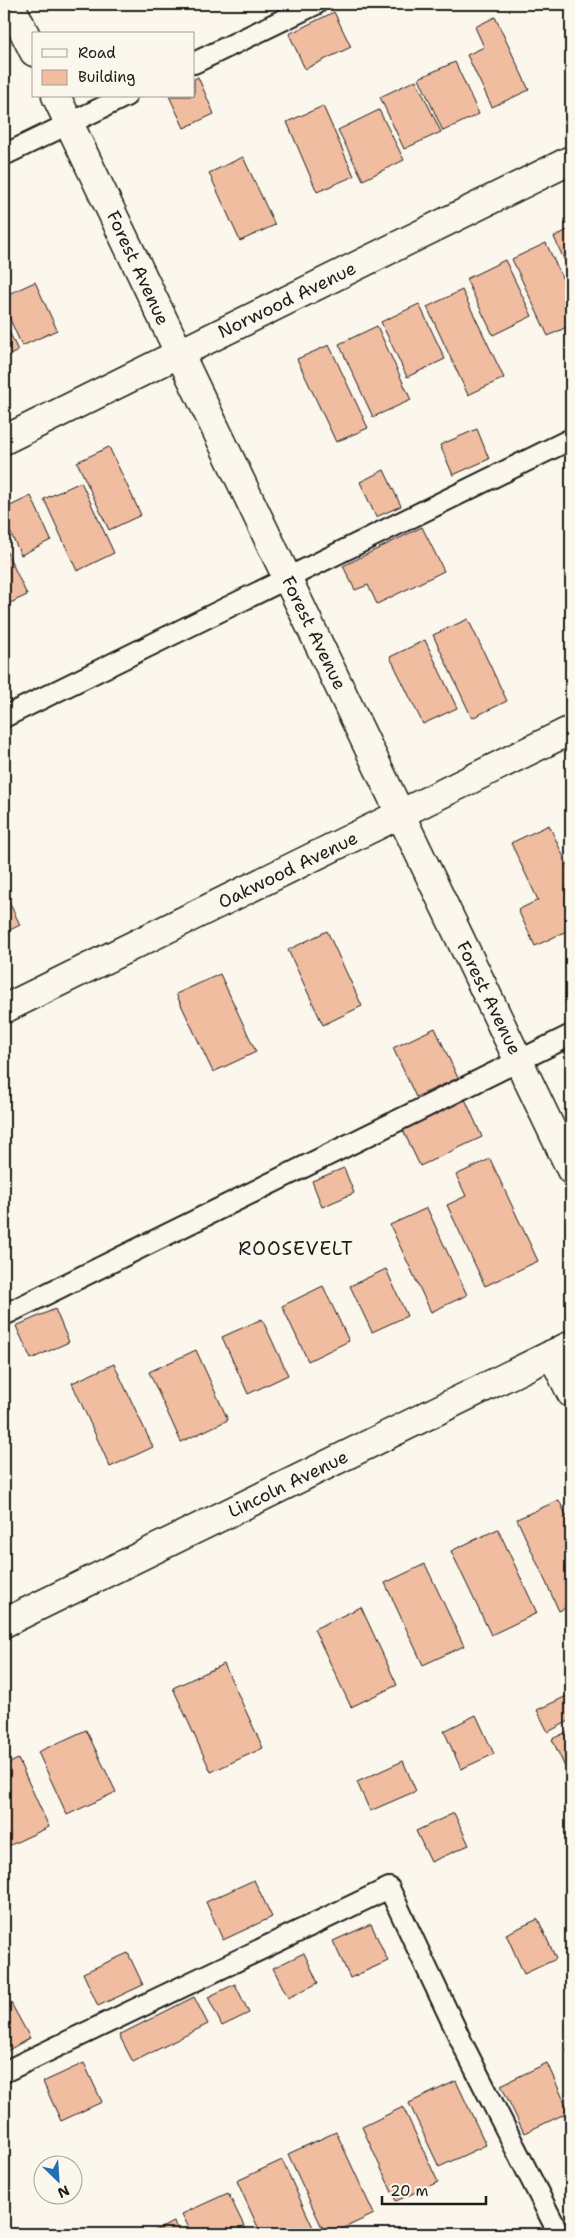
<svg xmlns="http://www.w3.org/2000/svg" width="575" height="2238" viewBox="0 0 575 2238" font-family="'Shantell Sans',sans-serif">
  <rect width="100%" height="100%" fill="#fbf7ec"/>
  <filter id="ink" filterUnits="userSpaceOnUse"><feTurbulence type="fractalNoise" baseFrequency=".02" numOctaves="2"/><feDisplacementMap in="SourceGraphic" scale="10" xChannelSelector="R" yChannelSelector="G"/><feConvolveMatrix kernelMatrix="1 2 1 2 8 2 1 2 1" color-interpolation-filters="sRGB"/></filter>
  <g filter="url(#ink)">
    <!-- building -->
    <path fill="#f0bda1" stroke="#1c1c1c" d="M334 12 351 47 305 69 289 34Z
      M495 17 529 90 492 107 467 55 484 47 475 27Z
      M455 62 479 114 443 131 419 78Z
      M198 77 214 114 184 128 169 96H194V79Z
      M416 80 441 132 404 149 380 97Z
      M323 106 354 176 317 192 287 122Z
      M379 110 404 160 363 180 338 130Z
      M243 157 275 225 240 241 209 173Z
      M571 228V275L554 237Z
      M546 243 571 297V325L548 336 512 259Z
      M505 260 532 316 493 335 466 279Z
      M35 282 57 330 22 346 4 306V296Z
      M462 290 504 378 468 395 427 307Z
      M419 304 445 359 407 377 381 322Z
      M4 320 18 351 4 358Z
      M377 326 411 400 373 417 339 344Z
      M329 345 368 428 336 442 297 359Z
      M477 429 489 459 453 475 440 445Z
      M109 447 141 515 109 530 77 462Z
      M384 470 401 506 376 517 360 482Z
      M81 482 114 553 77 571 44 499Z
      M31 496 51 540 21 555 4 519V509Z
      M422 527 444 571 377 604 368 585 355 590 343 566Z
      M4 546 27 595 4 606Z
      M468 619 507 701 472 718 433 635Z
      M425 640 457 708 423 724 390 657Z
      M549 825 571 873V929L535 946 518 910 538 900 511 843Z
      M4 891 20 925 4 933Z
      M327 931 362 1006 323 1025 288 950Z
      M220 974 256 1052 213 1072 176 994Z
      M435 1028 458 1078 416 1097 393 1048Z
      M465 1099 482 1137 420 1166 402 1128Z
      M490 1159 538 1261 485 1286 447 1205 466 1196 456 1175Z
      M344 1168 354 1193 322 1207 312 1181Z
      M427 1208 467 1295 431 1312 390 1225Z
      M386 1269 407 1316 372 1332 350 1286Z
      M323 1286 349 1341 308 1361 282 1306Z
      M55 1309 69 1342 31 1359 16 1326Z
      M262 1319 288 1375 248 1394 222 1337Z
      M196 1350 228 1420 181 1442 149 1372Z
      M114 1364 153 1447 110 1467 72 1383Z
      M559 1500 571 1526V1605L559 1611 517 1519Z
      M498 1529 537 1613 491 1635 451 1551Z
      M425 1564 464 1646 423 1665 385 1583Z
      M361 1607 397 1685 351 1707 314 1629Z
      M224 1664 263 1748 211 1772 173 1688Z
      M571 1694V1720L548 1732 537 1710Z
      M476 1715 494 1754 461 1769 444 1731Z
      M86 1730 116 1792 67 1815 38 1752Z
      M571 1730V1780L552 1739Z
      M18 1759 49 1827 4 1848V1766Z
      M403 1761 416 1791 370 1811 357 1782Z
      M571 1802V1821L564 1805Z
      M454 1813 469 1845 431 1862 416 1831Z
      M254 1880 272 1917 223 1940 206 1902Z
      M538 1919 556 1959 524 1974 506 1934Z
      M371 1924 388 1961 350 1978 333 1941Z
      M128 1953 143 1985 98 2006 83 1973Z
      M304 1953 318 1983 288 1998 273 1968Z
      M235 1984 249 2013 222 2026 208 1997Z
      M194 1997 208 2024 133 2062 119 2035Z
      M11 2003 30 2038 5 2052 4 2006Z
      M571 2047V2058L567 2049Z
      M84 2063 102 2102 61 2121 43 2082Z
      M547 2063 569 2112 524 2133 501 2085Z
      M456 2081 486 2145 439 2167 409 2103Z
      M403 2107 438 2182 396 2201 362 2127Z
      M336 2132 374 2214 331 2234H325L288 2154Z
      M282 2160 316 2234H261L237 2181Z
      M228 2193 248 2234H192L182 2214Z
      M174 2222 180 2234H147Z"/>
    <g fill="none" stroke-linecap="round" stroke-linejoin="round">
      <defs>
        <path id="service" d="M194 63 316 4
          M4 155 126 96
          M4 717 571 439
          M4 1315 571 1035
          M4 2072 389 1888 464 2047 559 2234"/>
        <path id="minor" d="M10 4 34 52
          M56 96 571 1170
          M4 440 571 160
          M4 1009 571 730
          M552 1354 571 1393
          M4 1623 571 1345"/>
      </defs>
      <!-- service casing -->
      <use href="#service" stroke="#1c1c1c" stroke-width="24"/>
      <!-- minor casing -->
      <use href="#minor" stroke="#1c1c1c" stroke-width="31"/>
      <!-- service -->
      <use href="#service" stroke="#fbf7ec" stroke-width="20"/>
      <!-- minor -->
      <use href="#minor" stroke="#fbf7ec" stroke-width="28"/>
    </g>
  </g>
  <g text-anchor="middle" stroke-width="4" stroke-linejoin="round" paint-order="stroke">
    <!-- street labels -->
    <g font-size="18" fill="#1c1c1c" stroke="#fbf7ec">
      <text transform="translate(138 268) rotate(65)" y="6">Forest Avenue</text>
      <text transform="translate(287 300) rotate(-26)" y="6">Norwood Avenue</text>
      <text transform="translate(314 633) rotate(64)" y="6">Forest Avenue</text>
      <text transform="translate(288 870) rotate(-26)" y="6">Oakwood Avenue</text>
      <text transform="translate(489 998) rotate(64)" y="6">Forest Avenue</text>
      <text transform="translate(288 1484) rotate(-26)" y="6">Lincoln Avenue</text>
    </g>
    <!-- neighbourhood labels -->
    <g font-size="19" letter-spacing="1" fill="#1c1c1c" stroke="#fbf7ec">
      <text x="296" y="1255">ROOSEVELT</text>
    </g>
  </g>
  <!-- margin -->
  <rect width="575" height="2238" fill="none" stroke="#fbf7ec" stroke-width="20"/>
  <rect x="10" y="10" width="555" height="2218" fill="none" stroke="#1c1c1c" stroke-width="2" filter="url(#ink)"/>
  <!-- legend -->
  <rect x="32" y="32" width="162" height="65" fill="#fbf7ec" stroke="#a29f99"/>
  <rect x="42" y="49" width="25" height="8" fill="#fbf7ec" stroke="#a29f99"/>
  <text x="78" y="58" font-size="15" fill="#1c1c1c">Road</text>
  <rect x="42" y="70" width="25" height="15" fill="#f0bda1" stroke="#a29f99"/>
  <text x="78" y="82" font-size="15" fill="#1c1c1c">Building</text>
  <!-- north arrow -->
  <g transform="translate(58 2180) rotate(155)"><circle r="24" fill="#fbf7ec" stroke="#a29f99"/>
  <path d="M0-4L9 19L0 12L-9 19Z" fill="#1f6fb2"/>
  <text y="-8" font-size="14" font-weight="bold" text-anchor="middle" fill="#1c1c1c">N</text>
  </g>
  <!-- scale -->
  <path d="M382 2196v8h104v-8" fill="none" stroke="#1c1c1c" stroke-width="2.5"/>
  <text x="390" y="2196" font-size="15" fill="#1c1c1c" stroke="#fbf7ec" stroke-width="4" paint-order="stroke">20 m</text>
</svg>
